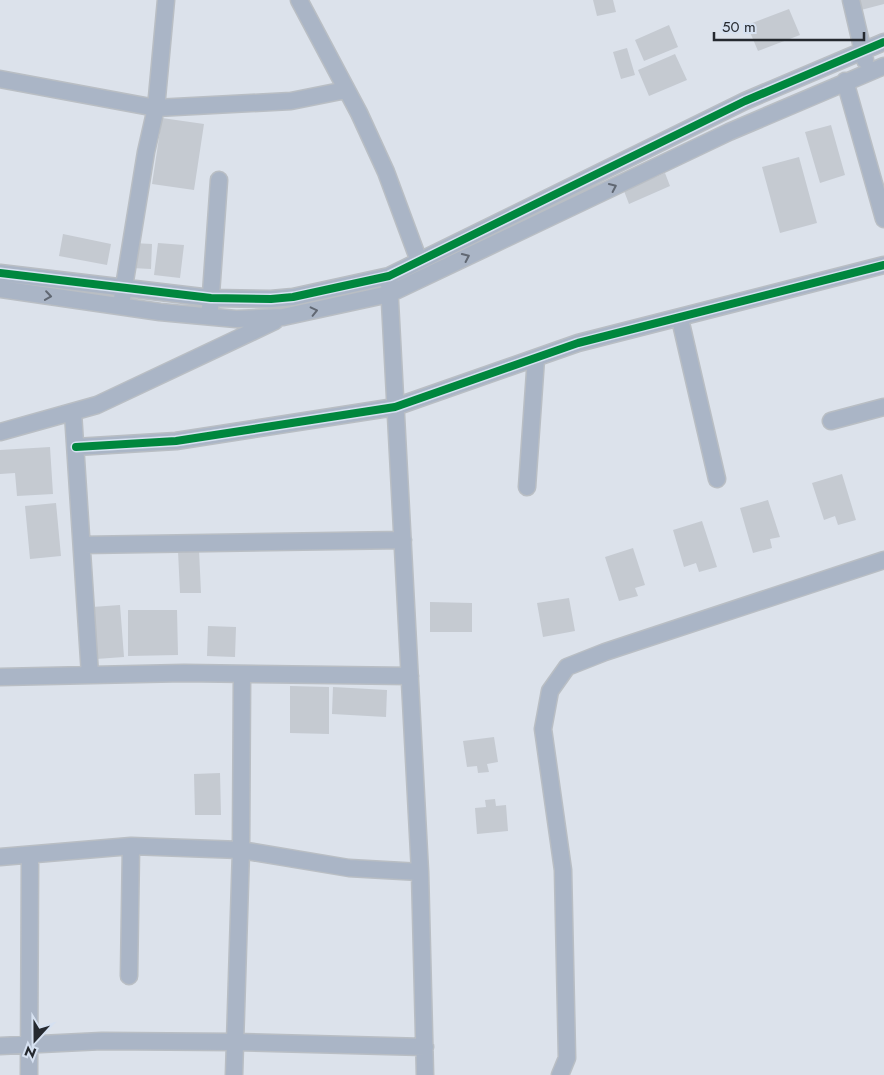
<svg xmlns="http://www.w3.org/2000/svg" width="884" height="1075" viewBox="0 0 884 1075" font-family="Jost,sans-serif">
  <rect width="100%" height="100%" fill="#dce2eb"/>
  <!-- building -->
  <path fill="#c5cad1" d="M593 0H613L616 12 597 16Z
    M859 0H884V4L861 10Z
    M789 9 800 35 758 51 747 25Z
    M669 25 678 47 644 61 635 40Z
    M627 48 635 75 621 79 613 52Z
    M675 54 687 80 649 96 638 70Z
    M162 118 204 124 194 190 152 184Z
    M831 125 845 175 820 183 805 132Z
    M799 157 817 223 780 233 762 167Z
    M665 173 670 186 629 204 624 191Z
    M63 234 111 244 107 265 59 256Z
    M133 243 152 244 151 269 132 268Z
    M158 243 184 245 180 278 154 275Z
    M50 447 53 494 17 496 15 473 0 474V450Z
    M842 474 856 520 838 525 835 516 824 520 812 483Z
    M768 500 780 537 770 539 772 548 753 553 740 508Z
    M56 503 61 556 30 559 25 506Z
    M702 521 717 567 699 572 696 563 684 567 673 530Z
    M633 548 645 585 635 588 638 596 619 601 605 557Z
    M199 550 201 593H180L178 551Z
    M569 598 575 631 543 637 537 603Z
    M430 602 472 603V632H430Z
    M120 605 124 657 96 659 92 607Z
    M128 610H177L178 655 128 656Z
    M208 626 236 627 235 657 207 656Z
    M290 686 329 687V734L290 733Z
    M333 687 387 690 386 717 332 714Z
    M494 737 498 762 487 764 489 772 478 773 477 766 467 767 463 741Z
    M220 773 221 815H195L194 774Z
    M495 799 496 806 506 805 508 831 477 834 475 808 486 807 485 800Z"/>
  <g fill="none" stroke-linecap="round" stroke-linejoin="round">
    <defs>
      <path id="street" d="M299 0 359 113 386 172 419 261
        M851 0 865 60
        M0 79 156 108 291 101 346 90
        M845 81 884 219
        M0 273 211 298 271 299 293 297 389 276 745 101 884 42
        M389 283 420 872 425 1075
        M0 289 160 312 236 319 283 317 389 294 729 132 884 66
        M122 299 146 152 156 108 166 0
        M210 308 219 180
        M680 319 717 479
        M73 413 90 675
        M831 421 884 407
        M0 432 97 405 275 321
        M76 447 176 441 395 407 578 343 884 265
        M527 487 536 358
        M82 545 403 540
        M0 677 184 673 410 676
        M0 857 131 846 241 850 349 868 420 872
        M129 976 131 846
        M0 1046 102 1041 235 1042 425 1047
        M29 1075 30 855
        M234 1075 241 850 242 674
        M560 1075 567 1058 563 870 543 729 550 691 567 667 605 652 884 560"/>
    </defs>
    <!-- street casing -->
    <use href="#street" stroke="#b9bec4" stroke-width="19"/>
    <!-- street -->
    <use href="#street" stroke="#aab5c6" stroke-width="16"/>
    <defs>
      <path id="cycleway" d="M0 273 211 298 271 299 293 297 389 276 745 101 884 42
        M76 447 176 441 395 407 578 343 884 265"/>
    </defs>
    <!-- cycleway casing -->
    <use href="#cycleway" stroke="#d6e1f1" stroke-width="11"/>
    <!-- cycleway -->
    <use href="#cycleway" stroke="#00873e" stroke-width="8"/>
  </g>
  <!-- one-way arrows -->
  <defs><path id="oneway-chevron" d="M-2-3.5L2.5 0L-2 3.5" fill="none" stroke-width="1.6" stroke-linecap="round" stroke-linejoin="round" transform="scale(1.25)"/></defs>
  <g stroke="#616873">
    <use href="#oneway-chevron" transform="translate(613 187) rotate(-25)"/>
    <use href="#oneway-chevron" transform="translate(466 257) rotate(-25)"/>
    <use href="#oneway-chevron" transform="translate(48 296) rotate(8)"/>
    <use href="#oneway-chevron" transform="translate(314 311) rotate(-13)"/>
  </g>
  <!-- north arrow -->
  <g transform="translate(35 1040) rotate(201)" stroke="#d6e1f1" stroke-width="4" paint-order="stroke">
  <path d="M0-4L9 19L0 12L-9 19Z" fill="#25292f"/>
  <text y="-8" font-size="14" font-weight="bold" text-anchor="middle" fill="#25292f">N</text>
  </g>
  <!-- scale -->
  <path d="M714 32v8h150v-8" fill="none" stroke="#25292f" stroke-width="2.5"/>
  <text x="722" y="32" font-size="15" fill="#25292f" stroke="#d6e1f1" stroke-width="4" paint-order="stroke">50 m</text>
</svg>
